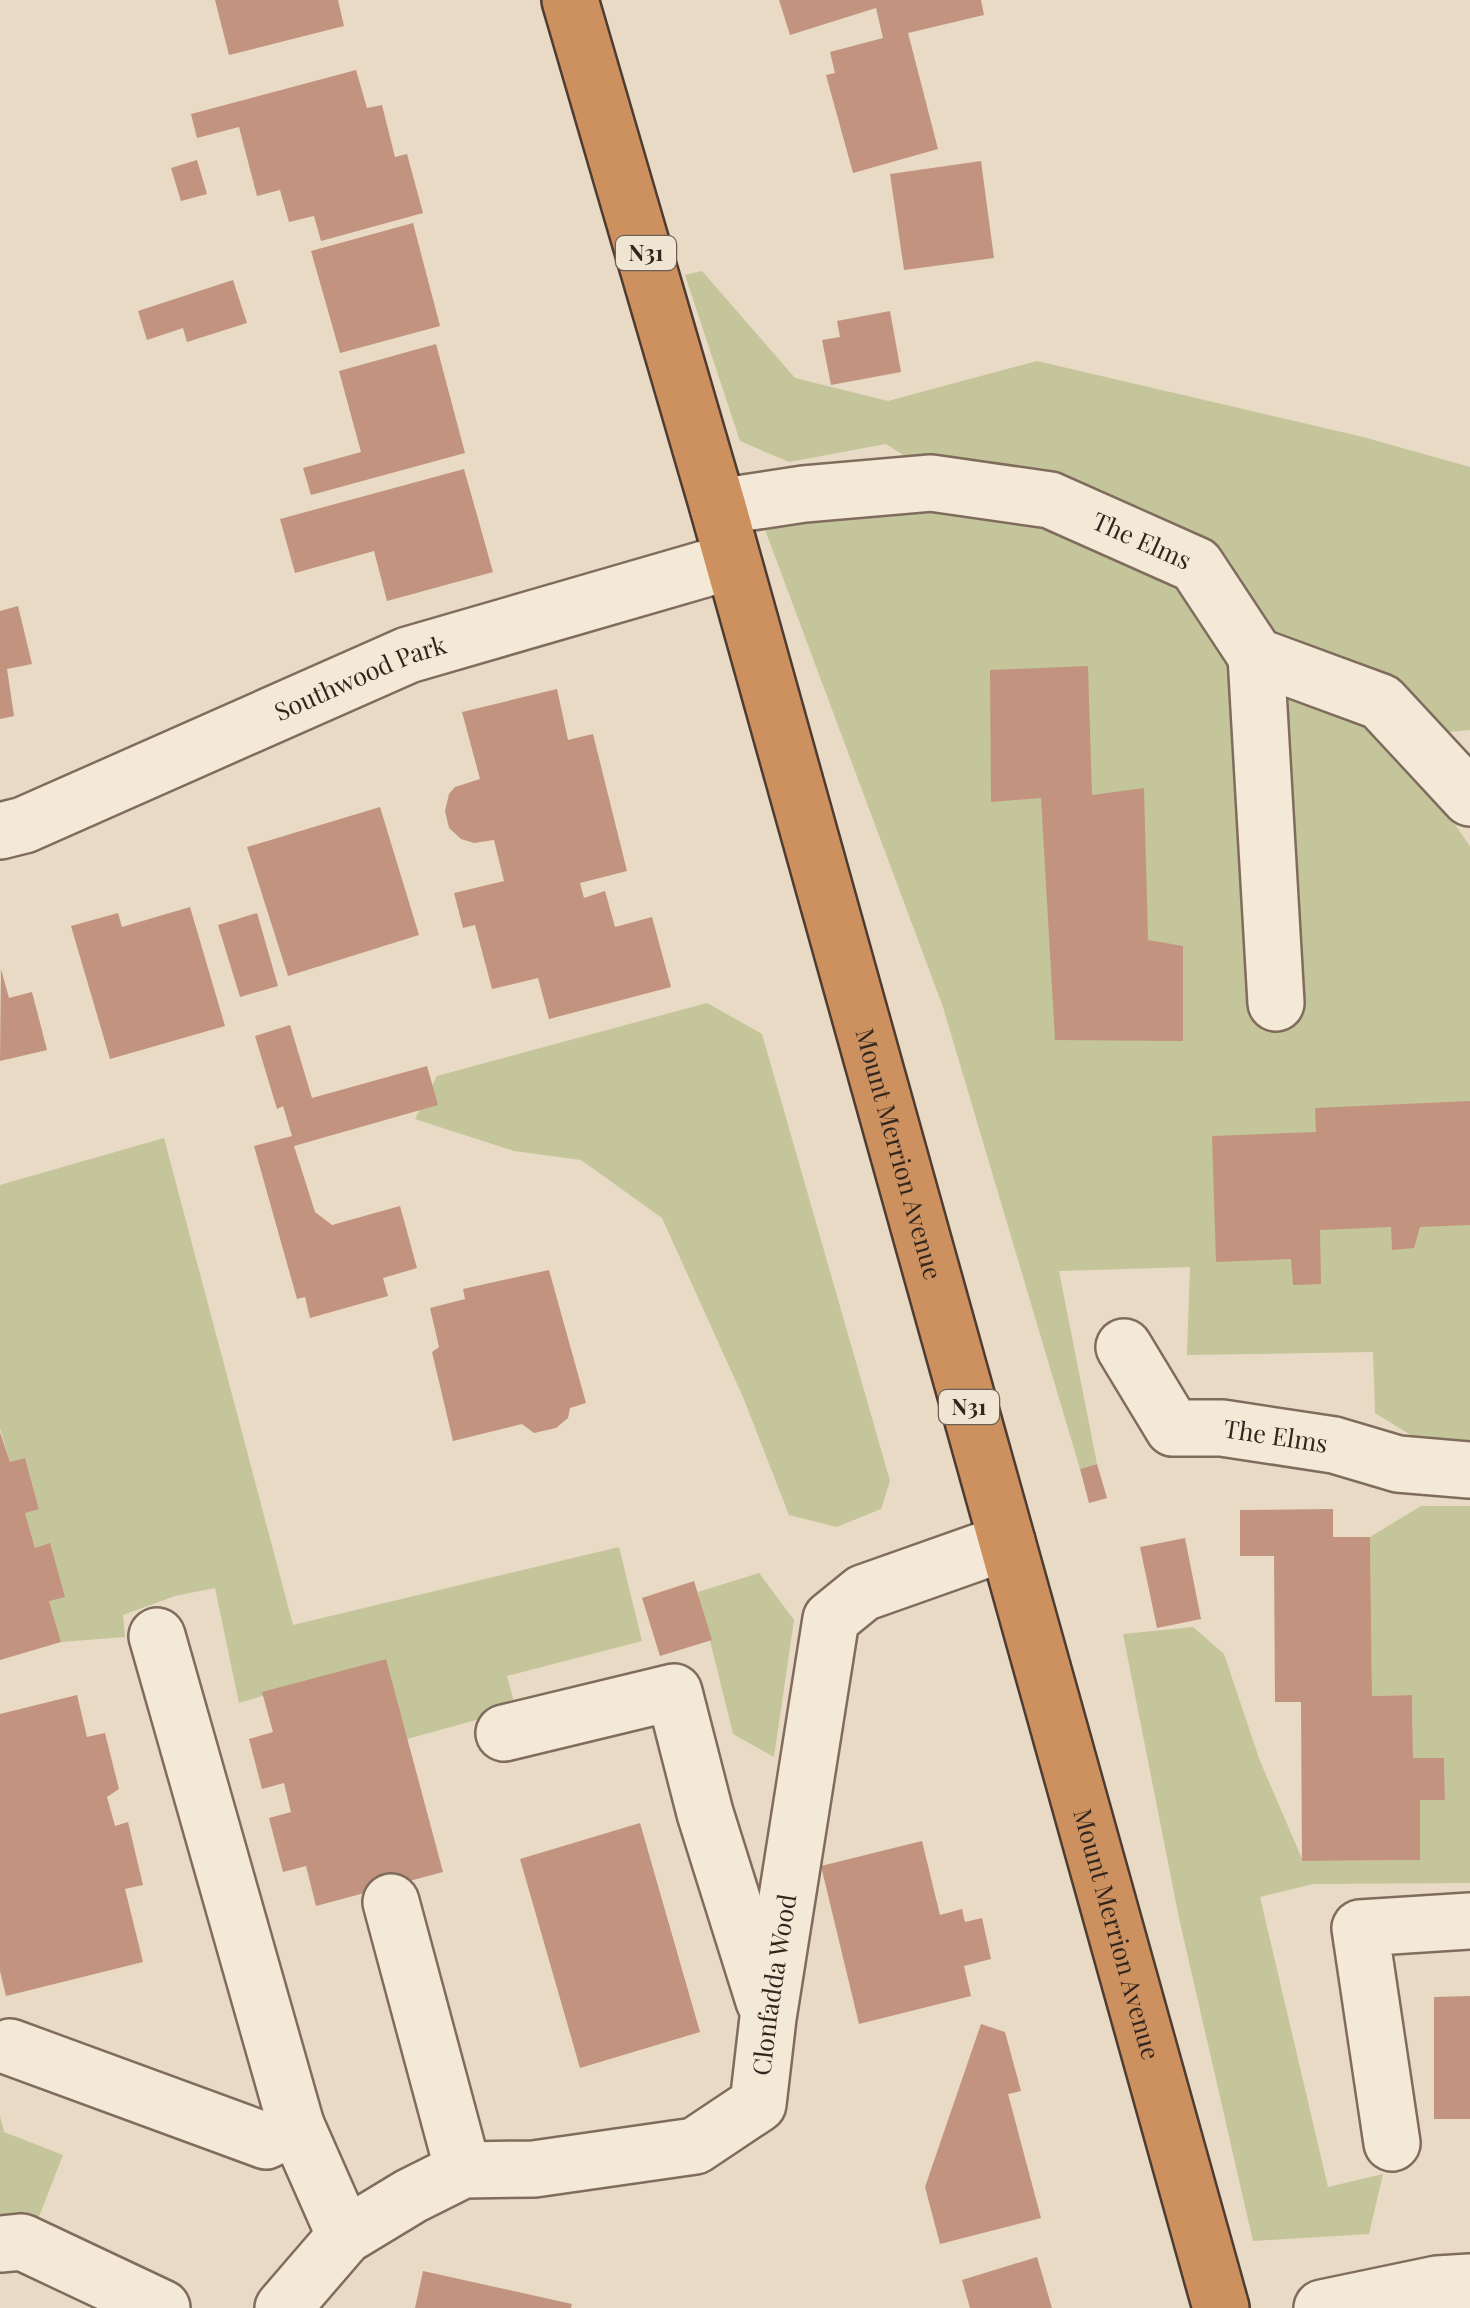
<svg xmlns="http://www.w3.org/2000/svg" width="1470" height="2308" viewBox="0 0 1470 2308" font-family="'Playfair Display',serif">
  <rect width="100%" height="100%" fill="#e8dac4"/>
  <!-- green -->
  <path fill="#c4c59a" d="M702 271 795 378 888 401 1037 361 1363 437 1470 467V730L1449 732 1361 669 1274 634 1226 568 916 463 886 444 789 462 740 441 685 275Z
    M932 496 1050 513 1190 575 1375 710 1470 846V1445L1437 1451 1375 1413 1373 1352 1187 1355 1190 1267 1059 1271 1097 1464 1080 1469 943 1007 764 527Z
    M707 1003 762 1034 890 1481 881 1509 837 1527 789 1515 743 1397 662 1218 581 1160 514 1151 415 1119 437 1076Z
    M164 1138 293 1625 619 1547 642 1641 507 1676 516 1709 407 1739 385 1659 239 1703 215 1588 175 1596 123 1615 125 1637 61 1642 49 1601V1544L35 1548 25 1513 39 1508 25 1459 10 1462 0 1428V1185Z
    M1421 1506H1470V1883L1313 1884 1260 1897 1328 2187 1383 2174 1369 2234 1253 2241 1179 1918 1123 1634 1193 1627 1224 1654 1260 1761 1303 1861 1419 1860 1420 1800H1445L1444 1758H1413L1412 1695 1372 1696 1370 1537Z
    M759 1573 794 1620 774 1757 733 1734 698 1592Z
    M0 2116 4 2132 63 2155 38 2219 0 2216Z"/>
  <!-- building -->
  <path fill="#c2947f" d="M215 0H338L344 26 229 55Z
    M779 0H981L984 15 908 33 938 149 853 173 826 75 835 73 830 52 883 38 876 8 790 35Z
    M356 70 367 108 382 105 395 157 407 154 423 213 321 241 314 216 289 222 280 190 257 196 239 127 197 138 191 114Z
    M197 160 207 194 181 201 171 168Z
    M981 161 994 258 904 270 890 174Z
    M413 223 440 326 340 353 311 251Z
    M233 280 247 323 187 342 183 328 147 340 138 311Z
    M890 311 901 372 831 385 822 340 840 337 837 321Z
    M436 344 465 453 311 495 303 468 361 452 339 371Z
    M464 469 493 572 387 601 374 551 295 573 280 519Z
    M18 606 32 664 7 669 14 716 0 719V611Z
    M1088 666 1092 795 1144 788 1148 940 1183 946V1041L1055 1040 1041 798 991 802 990 670Z
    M557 689 568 740 593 734 627 871 580 883 584 898 605 891 615 927 652 917 671 987 549 1019 538 978 492 989 475 925 463 928 454 893 504 881 494 840 474 843 461 839 449 828 445 811 449 794 455 787 480 779 462 712Z
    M380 807 419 935 288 976 247 847Z
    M190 907 225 1026 110 1059 71 926 118 913 122 927Z
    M257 913 278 986 240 997 218 925Z
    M1 969 9 998 32 992 47 1050 0 1061Z
    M290 1025 312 1098 427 1066 438 1105 294 1146 315 1212 332 1225 400 1206 417 1268 383 1278 388 1296 310 1318 305 1297 297 1299 254 1146 292 1136 283 1106 277 1109 255 1036Z
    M1470 1101V1225L1420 1227 1414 1248 1392 1250 1391 1227 1320 1230 1321 1284 1293 1285 1291 1259 1216 1262 1212 1136 1316 1132 1315 1108Z
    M549 1270 586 1403 570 1408 568 1418 556 1428 534 1433 522 1424 453 1441 432 1352 439 1347 430 1308 465 1299 463 1289Z
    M0 1432 10 1462 25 1458 39 1509 25 1513 35 1548 50 1543 65 1597 49 1601 61 1642 0 1660Z
    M1097 1464 1107 1498 1089 1503 1080 1469Z
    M1333 1509V1537H1370L1372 1696 1412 1695 1413 1758H1444L1445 1800H1420V1860L1302 1861 1301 1702H1275L1274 1556H1240V1510Z
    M1185 1538 1201 1619 1157 1628 1140 1547Z
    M694 1581 712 1640 660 1656 642 1598Z
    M386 1659 443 1872 316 1906 306 1866 283 1872 269 1818 291 1812 284 1783 262 1789 249 1739 273 1732 262 1692Z
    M77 1695 87 1737 105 1733 119 1789 107 1797 115 1826 128 1822 143 1885 125 1889 143 1962 6 1996 0 1971V1714Z
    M640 1823 700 2032 580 2068 520 1859Z
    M922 1841 940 1915 962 1909 965 1922 982 1918 991 1959 964 1966 971 1996 859 2024 821 1866Z
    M1470 1996V2119H1434V1997Z
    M981 2024 1005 2032 1021 2091 1008 2094 1041 2218 940 2244 925 2187Z
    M1037 2257 1052 2308H970L962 2280Z
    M423 2271 572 2304 571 2308H415Z"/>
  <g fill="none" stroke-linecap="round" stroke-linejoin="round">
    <defs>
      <g id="minor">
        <path id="s1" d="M718 507 804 494 931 483 1050 500 1196 565 1256 656 1381 702 1470 798"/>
        <path d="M1256 656 1276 1003"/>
        <path id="s2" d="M0 831 24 825 408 655 732 561"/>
        <path id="s3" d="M1124 1347 1173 1428H1222L1334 1445 1398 1464 1470 1470"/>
        <path d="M157 1636 296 2125 345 2236"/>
        <path d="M504 1733 674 1692 705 1813 764 2001"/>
        <path d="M391 1902 463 2170"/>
        <path d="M10 2047 266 2141 296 2125"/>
        <path d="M1392 2143 1360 1928 1470 1921"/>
        <path d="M0 2244 22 2242 162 2308"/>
        <path id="s4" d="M283 2308 345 2236 411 2196 463 2170 534 2169 695 2146 758 2104 768 2018 831 1619 863 1593 1007 1542"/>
        <path d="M1322 2308 1437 2284 1470 2282"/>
      </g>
      <g id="highway">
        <path id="s5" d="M570 0 718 507 1221 2308"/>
      </g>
    </defs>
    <!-- minor casing -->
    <use href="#minor" stroke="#806c5d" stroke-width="60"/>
    <!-- highway casing -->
    <use href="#highway" stroke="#4f3b31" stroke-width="60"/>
    <!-- minor -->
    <use href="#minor" stroke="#f4e8d6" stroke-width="55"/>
    <!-- highway -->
    <use href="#highway" stroke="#cd915f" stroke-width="55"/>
  </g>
  <g text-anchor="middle" stroke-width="10" stroke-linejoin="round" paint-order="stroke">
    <!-- shield labels -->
    <g fill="#f0e5d3" stroke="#6b5f55" stroke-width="2.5">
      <rect x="616" y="236" width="60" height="34" rx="8"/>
      <rect x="939" y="1390" width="60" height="34" rx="8"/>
    </g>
    <g font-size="22" font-weight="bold" fill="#32261f">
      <text x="646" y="261">N31</text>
      <text x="969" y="1415">N31</text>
    </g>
    <!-- street labels -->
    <g font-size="25" fill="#32261f" stroke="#f0e5d3">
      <text dy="9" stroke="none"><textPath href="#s1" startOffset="435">The Elms</textPath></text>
      <text dy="9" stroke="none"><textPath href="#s2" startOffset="392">Southwood Park</textPath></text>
      <text dy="9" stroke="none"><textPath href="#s5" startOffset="1200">Mount Merrion Avenue</textPath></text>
      <text dy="9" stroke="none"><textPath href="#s3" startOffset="198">The Elms</textPath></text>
      <text dy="9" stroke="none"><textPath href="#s5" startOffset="2010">Mount Merrion Avenue</textPath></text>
      <text dy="9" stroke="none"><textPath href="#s4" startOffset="660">Clonfadda Wood</textPath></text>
    </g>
  </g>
</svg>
